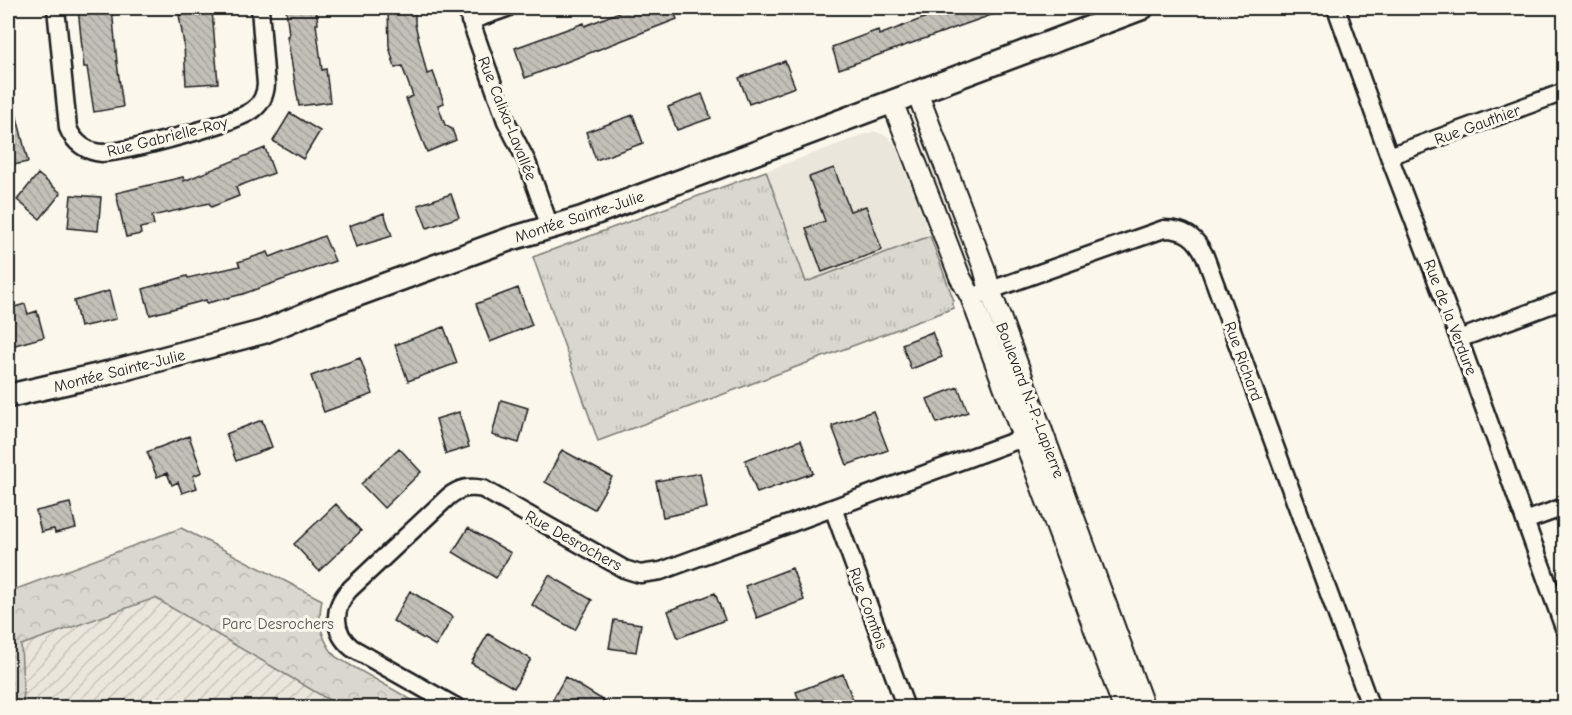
<svg xmlns="http://www.w3.org/2000/svg" width="1572" height="715" viewBox="0 0 1572 715" font-family="'Comic Neue',sans-serif">
  <defs>
    <pattern id="industrial-furrows" width="10" height="10" patternUnits="userSpaceOnUse" patternTransform="scale(1.5)"><rect width="10" height="10" fill="#eae6dc"/><path d="M-1 1l2-2M0 10L10 0M9 11l2-2" fill="none" stroke="#c8c5bc"/></pattern>
    <pattern id="grass-tufts" width="24" height="20" patternUnits="userSpaceOnUse" patternTransform="scale(1.5)"><rect width="24" height="20" fill="#dad7ce"/><path d="M3 7l-1-3M5 7V3M7 7l1-3M15 17l-1-3M17 17v-4M19 17l1-3" fill="none" stroke="#bab8b0"/></pattern>
    <pattern id="park-crowns" width="20" height="18" patternUnits="userSpaceOnUse" patternTransform="scale(1.5)"><rect width="20" height="18" fill="#dad7ce"/><path d="M2 6a3 3 0 1 1 6 0M12 15a3 3 0 1 1 6 0" fill="none" stroke="#bab8b0"/></pattern>
    <pattern id="building-back-hatch" width="6" height="6" patternUnits="userSpaceOnUse" patternTransform="scale(1.5)"><rect width="6" height="6" fill="#c3c0b8"/><path d="M-1 5l2 2M0 0l6 6M5-1l2 2" fill="none" stroke="#a7a49e"/></pattern>
  </defs>
  <rect width="100%" height="100%" fill="#fbf7ec"/>
  <filter id="ink" filterUnits="userSpaceOnUse"><feTurbulence type="fractalNoise" baseFrequency=".0167" numOctaves="2"/><feDisplacementMap in="SourceGraphic" scale="12" xChannelSelector="R" yChannelSelector="G"/><feConvolveMatrix kernelMatrix="1 2 1 2 8 2 1 2 1" color-interpolation-filters="sRGB"/></filter>
  <g filter="url(#ink)">
    <!-- built -->
    <path fill="#eae6dc" d="M874 131 887 136 895 144 930 236 806 282 766 171Z"/>
    <!-- industrial -->
    <path fill="url(#industrial-furrows)" d="M155 598 341 707H24L21 645Z"/>
    <!-- grass -->
    <path fill="url(#grass-tufts)" stroke="#7b7a75" stroke-width="1.5" d="M766 171 806 282 930 236 954 301 952 302 954 308 598 441 533 257Z"/>
    <!-- park -->
    <path fill="url(#park-crowns)" stroke="#7b7a75" stroke-width="1.5" d="M181 528 322 600C317 622 321 640 336 657L424 707H341L155 598 21 645 24 707H8V592Z"/>
    <!-- building -->
    <path fill="url(#building-back-hatch)" stroke="#1c1c1c" stroke-width="1.5" d="M78 8H112L117 63 123 107 94 112 87 67H84Z
      M286 8H316L318 24H316L322 70 326 69 330 102 299 106 287 36 289 35Z
      M388 8H415V24L427 74 433 72 444 103 438 105 445 125 452 129 456 140 427 152 406 99 413 96 402 66 395 68 389 46Z
      M629 8H672L677 19 525 78 515 48 584 23 585 26Z
      M938 8 1008 9 839 69 832 47 878 30 879 35 940 12Z
      M212 11 218 83 186 85 184 44 179 15Z
      M785 61 795 87 749 104 739 78Z
      M702 94 711 118 677 130 668 107Z
      M13 101 28 162 8 166V102Z
      M290 113 320 131 303 159 273 141Z
      M633 115 643 143 596 160 586 132Z
      M265 148 274 173 236 187 239 196 211 207 209 203 152 216 154 225 140 228 141 234 126 237 116 193 183 177 184 181Z
      M834 168 850 211 866 206 882 250 822 272 806 228 825 221 809 177Z
      M38 174 61 193 40 219 17 200Z
      M451 194 459 217 427 228 418 205Z
      M71 195 101 197 98 231 68 228Z
      M384 213 392 236 356 247 349 226Z
      M324 236 335 261 243 294 207 303 206 300 150 315 143 289 187 276 188 278 240 266 238 262 268 252 270 257Z
      M518 288 532 325 490 342 476 304Z
      M109 291 116 319 80 327 74 301Z
      M25 304 28 314 37 311 44 337 8 347V317L13 316 11 308Z
      M444 327 457 363 408 381 395 345Z
      M932 332 942 357 911 369 902 344Z
      M360 358 373 394 324 412 311 376Z
      M958 387 968 412 937 423 927 399Z
      M501 400 528 408 519 443 492 435Z
      M873 411 888 450 847 465 832 426Z
      M459 412 469 447 446 454 436 419Z
      M262 420 272 447 236 461 226 434Z
      M189 436 202 472 193 476 197 488 182 493 178 482 172 485 167 473 157 477 147 452Z
      M801 440 813 473 757 493 745 460Z
      M399 448 421 472 384 508 361 484Z
      M562 450 612 477 594 509 545 482Z
      M700 473 707 508 663 517 656 481Z
      M70 503 76 528 55 533 54 529 41 532 36 511Z
      M336 504 361 531 319 571 294 544Z
      M468 528 511 553 496 578 453 552Z
      M792 568 804 600 757 618 745 586Z
      M549 575 592 600 575 630 532 605Z
      M410 591 453 617 436 646 393 621Z
      M715 593 725 620 678 638 668 611Z
      M614 620 641 624 636 652 609 648Z
      M488 634 531 659 514 688 471 663Z
      M843 674 856 708H802L796 692Z
      M565 677 616 708H548Z"/>
    <g fill="none" stroke-linecap="round" stroke-linejoin="round">
      <defs>
        <path id="minor" d="M56 8 68 128C74 143 87 152 102 153 126 152 238 123 254 109 262 103 265 95 266 85L260 8
          M466 8 506 121 527 162 550 227
          M1336 8 1389 156 1459 339 1564 628
          M470 21 507 8
          M1389 156 1564 92
          M971 297 1164 229C1185 229 1196 237 1205 256L1371 708
          M1459 339 1564 300
          M833 508 906 708
          M1525 521 1564 507
          M458 708 352 648C332 632 333 607 349 590L448 497C459 488 469 486 483 489L624 569 640 574 661 571 1034 434"/>
        <path id="tertiary" d="M917 92 984 268 990 290 1144 708
          M892 101 960 277 971 297 1124 708"/>
        <path id="secondary" d="M8 396 108 373 263 332 321 308 510 239 582 218 1142 8"/>
      </defs>
      <!-- minor casing -->
      <use href="#minor" stroke="#1c1c1c" stroke-width="21"/>
      <!-- tertiary casing -->
      <use href="#tertiary" stroke="#1c1c1c" stroke-width="24"/>
      <!-- secondary casing -->
      <use href="#secondary" stroke="#1c1c1c" stroke-width="27"/>
      <!-- minor -->
      <use href="#minor" stroke="#fbf7ec" stroke-width="16"/>
      <!-- tertiary -->
      <use href="#tertiary" stroke="#fbf7ec" stroke-width="20"/>
      <!-- secondary -->
      <use href="#secondary" stroke="#fbf7ec" stroke-width="22"/>
    </g>
  </g>
  <g text-anchor="middle" stroke-width="6" stroke-linejoin="round" paint-order="stroke">
    <!-- street labels -->
    <g font-size="16" fill="#1c1c1c" stroke="#fbf7ec">
      <text transform="translate(508 118) rotate(68)" y="6">Rue Calixa-Lavallée</text>
      <text transform="translate(1477 124) rotate(-20)" y="6">Rue Gauthier</text>
      <text transform="translate(167 136) rotate(-14)" y="6">Rue Gabrielle-Roy</text>
      <text transform="translate(579 216) rotate(-18)" y="6">Montée Sainte-Julie</text>
      <text transform="translate(1451 317) rotate(69)" y="6">Rue de la Verdure</text>
      <text transform="translate(1244 361) rotate(70)" y="6">Rue Richard</text>
      <text transform="translate(119 370) rotate(-14)" y="6">Montée Sainte-Julie</text>
      <text transform="translate(1031 400) rotate(69)" y="6">Boulevard N.-P.-Lapierre</text>
      <text transform="translate(574 540) rotate(29)" y="6">Rue Desrochers</text>
      <text transform="translate(869 608) rotate(70)" y="6">Rue Comtois</text>
    </g>
    <!-- park labels -->
    <g font-size="16" fill="#555451" stroke="#fbf7ec">
      <text x="278" y="629">Parc Desrochers</text>
    </g>
  </g>
  <!-- margin -->
  <rect width="1572" height="715" fill="none" stroke="#fbf7ec" stroke-width="30"/>
  <rect x="15" y="15" width="1542" height="685" fill="none" stroke="#1c1c1c" stroke-width="2" filter="url(#ink)"/>
</svg>
